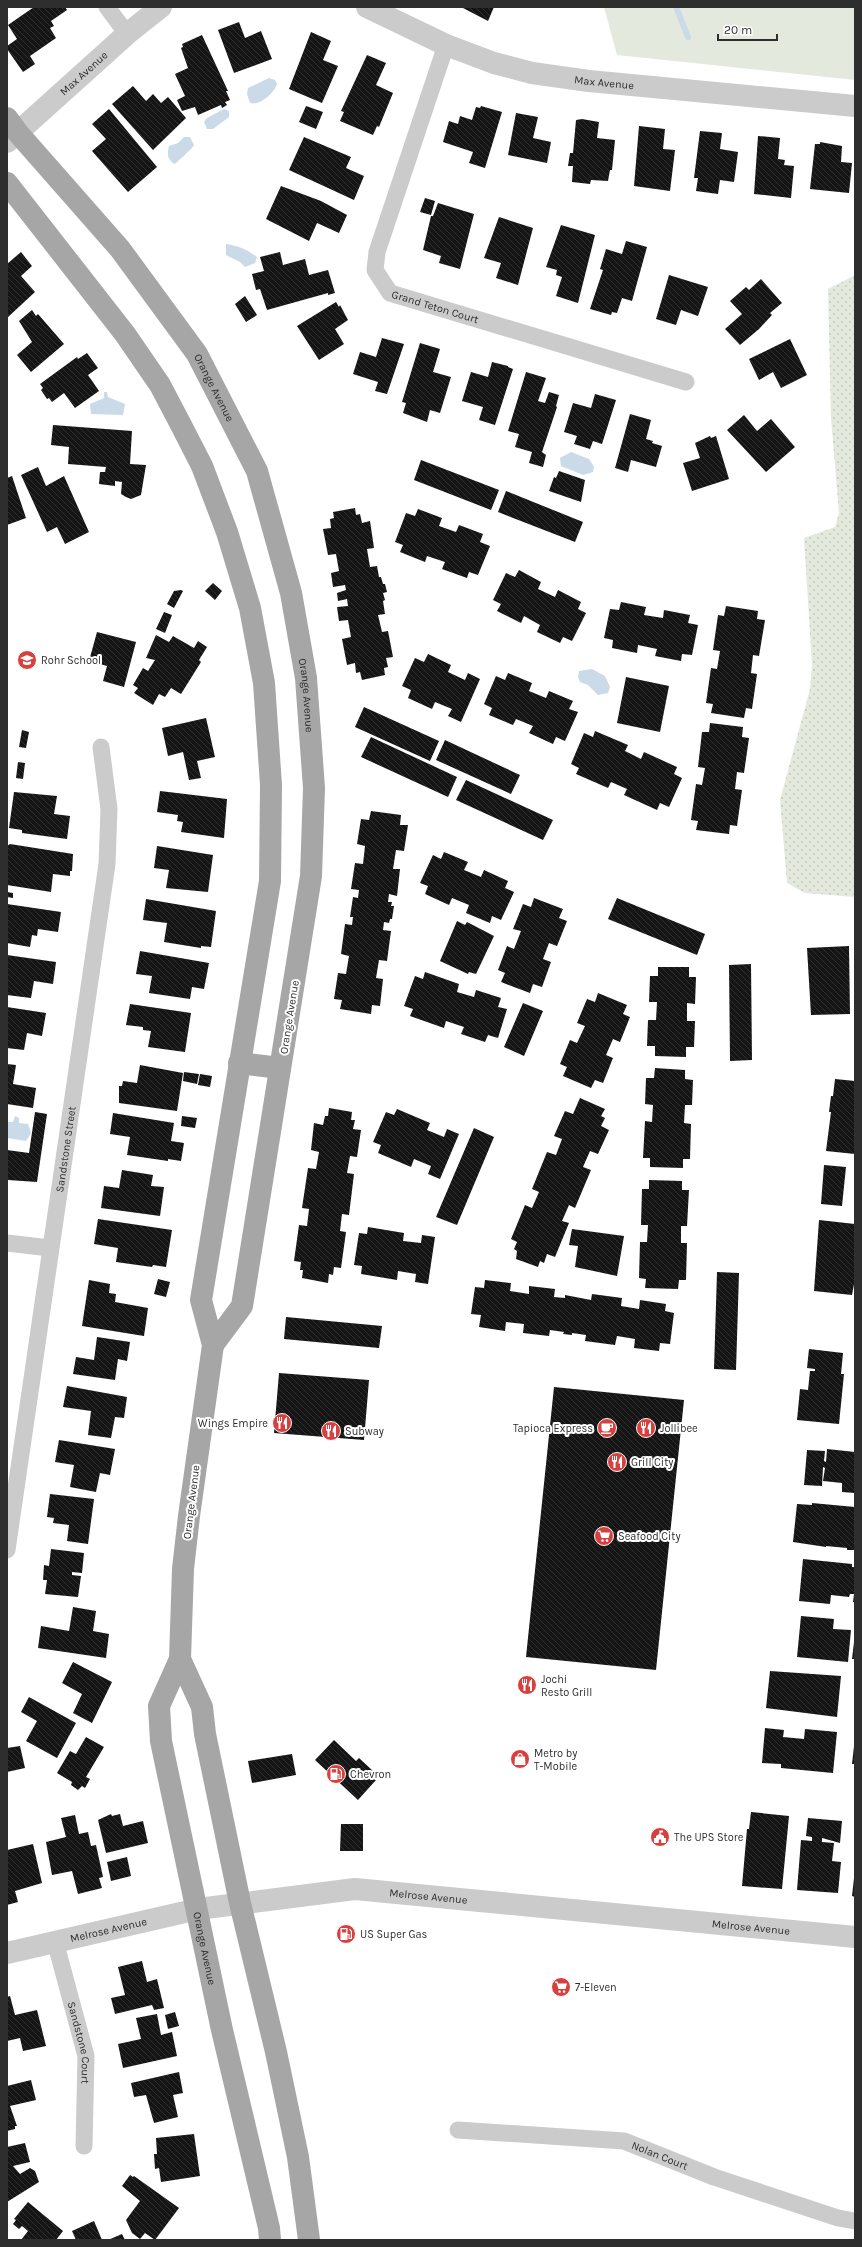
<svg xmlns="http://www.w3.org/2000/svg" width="862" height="2247" viewBox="0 0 862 2247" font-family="Karla,sans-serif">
  <defs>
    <pattern id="grass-dots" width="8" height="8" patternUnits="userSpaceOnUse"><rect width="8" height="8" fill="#e3eadd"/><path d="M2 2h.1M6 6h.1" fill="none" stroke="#c3c9be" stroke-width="1.8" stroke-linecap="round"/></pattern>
    <pattern id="building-back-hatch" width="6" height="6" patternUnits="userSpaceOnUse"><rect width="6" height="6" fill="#151515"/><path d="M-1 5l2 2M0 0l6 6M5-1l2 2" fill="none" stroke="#2f2f2f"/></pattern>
  </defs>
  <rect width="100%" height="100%" fill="#fff"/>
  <!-- grass -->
  <path fill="url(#grass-dots)" d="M855 275V897L805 893 787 883 780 800 810 689 812 665 804 538 835 527 839 513 831 418 828 289Z"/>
  <!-- green -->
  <path fill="#e3eadd" d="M604 7H855V80L617 55Z"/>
  <!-- water -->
  <path fill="#cadae8" d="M269 78 275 80 277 84C274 93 260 106 250 103L247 94 248 88Z
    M224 109 229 111V117L213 129H207L204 122 207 118Z
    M184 137H190L194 145C193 148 177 162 175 164 167 160 167 154 169 146L178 143Z
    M226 244C239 246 246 249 257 257L255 263 245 267 240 262 226 255Z
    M104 392H107L108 397 125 404 123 415 91 414 90 404 104 398Z
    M571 452 589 459 594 467 593 472 583 475 561 466 560 458Z
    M592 669 605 676 610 687 608 693 598 695 588 685 580 682 578 677 579 671Z
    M15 1116 19 1118V1123L28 1124 31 1133 26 1141 7 1138V1122H13Z"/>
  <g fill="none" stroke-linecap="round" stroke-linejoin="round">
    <!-- stream -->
    <path stroke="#cadae8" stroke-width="6" d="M676 7 688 37"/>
  </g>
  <!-- building -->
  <path fill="url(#building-back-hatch)" d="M34 7H65L67 10 51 21 54 26 50 28 56 38 30 56 35 64 23 72 7 49V46L17 39 8 25Z
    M461 7H494L488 21Z
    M239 22 245 38 261 31 272 59 234 73 218 30Z
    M311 32 331 41 323 60 338 66 322 103 289 89Z
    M202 35 228 91H226L230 100 225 102 227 105 222 108 221 105 198 115 195 107 182 111 177 100 185 96 175 74 188 68 181 48 183 47 182 44Z
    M367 55 386 63 376 85 393 93 379 127 377 126 373 135 340 121 344 112 341 111Z
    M133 86 146 101 153 94 161 103 168 97 186 118 153 150 112 104Z
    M306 106 323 112 316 129 299 122Z
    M481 106 502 112 485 168 469 163 473 152 443 142 449 121 458 124 460 116 472 120 476 107 480 108Z
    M109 109 157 167 128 192 92 151 106 139 92 124Z
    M516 113 538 117 533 138 551 142 547 163 508 155Z
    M582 119 599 122 597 138 615 140 612 170H610L608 181 591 180 590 184 572 182 573 166H568L570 153H573L576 120Z
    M639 126 665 129 663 149 675 150 670 191 634 186Z
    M700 131 722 133 720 149 738 152 734 182 720 180 718 194 696 191 698 178H694Z
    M758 136 780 138 778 159 785 160 784 165 794 166 791 198 754 194Z
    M304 137 351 157 346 168 364 176 354 200 289 170Z
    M820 142 842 146 841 162 852 163 849 193 810 189 815 144H820Z
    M281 186 321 201 347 215 339 233 317 223 309 241 266 219Z
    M425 198 435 201 431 215 420 212Z
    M438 203 474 214 460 269 439 263 441 256 423 250 431 216H433Z
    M499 217 533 228 518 285 496 278 501 263 484 258Z
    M561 225 595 235 578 303 556 296 562 277 556 275 557 270 546 267Z
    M626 241 647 247 632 301 622 298 617 313 612 312 611 315 590 309 603 270 600 269 606 249 622 254Z
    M21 252 32 266 21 276 35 292 7 318V264Z
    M280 252 283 265 305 259 309 275 328 270 335 293 328 295V293L267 310 260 289 256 290 252 274 264 271 260 257Z
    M669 275 708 287 698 316 681 310 676 325 656 319Z
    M761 279 782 303 770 313 772 315 759 329 740 345 725 329 742 314 730 301 746 287 749 290Z
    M245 296 257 315 246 322 235 304Z
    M336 302 339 307 340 305 348 320 335 329 344 344 319 360 297 326Z
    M32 310 36 316 38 314 64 344 31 372 17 355 32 342 19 321Z
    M382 338 404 344 387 394 375 391 378 382 353 374 360 352 376 357Z
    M790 339 807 375 781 388 773 372 759 380 749 359Z
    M420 343 440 349 433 372 451 377 440 413 430 410 427 422 403 413 406 403 402 402Z
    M87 353 98 368 88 375 99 391 75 408 64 393 52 402 49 398 47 399 41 390 43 388 40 384 77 357 78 359Z
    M492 362 508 366V367L513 369 495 425 479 420 483 407 462 401 471 372 488 377Z
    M526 372 546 378 538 401 545 403 549 392 559 395 556 406 557 407 542 452 546 455 543 467 529 463 532 452 515 447 519 434 508 431Z
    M595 394 616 400 602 444 593 441 590 449 574 444 577 436 564 432 573 403 591 408Z
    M630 414 651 420 646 439 653 441 652 443 662 446 656 467 631 460 628 472 615 468Z
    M744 415 757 431 771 419 795 447 766 472 727 430Z
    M53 425 132 431 130 464 146 465 141 495 131 499 126 497 121 494 122 482 115 481V486L99 484 100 472H105L106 467 68 464 69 447 51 445Z
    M710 436 711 438 716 436 729 479 692 491 683 463 700 458 695 443Z
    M421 460 499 490 491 510 414 480Z
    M38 467 46 486 64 476 89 532 65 544 57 527 47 532 21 475Z
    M559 471 585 480 581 502 549 491 554 477 556 478Z
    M12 476 26 518 7 525V478Z
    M506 491 583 522 575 542 498 512Z
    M355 508 356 515 360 514 362 523 370 521 374 548 367 549 370 567 377 566 379 577H381L383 584H385L387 592 383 593 385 600 383 601 385 614 378 615 382 632 388 631 393 657 386 658 388 667 384 668 385 675 362 680 360 672 356 673 355 663 347 665 342 639 351 637 348 620 339 621 337 607 348 606 347 599 338 601 337 593 346 590 345 585 333 587 331 573 339 571 336 554 328 555 323 529 331 528 330 519 334 518 333 512Z
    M418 509 442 518 439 526 456 532 459 525 483 534 480 542 490 546 478 575 469 572 467 578 442 569 445 562 427 556 425 562 400 552 403 545 395 542 406 513 415 516Z
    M519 570 541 582 538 589 555 597 558 590 581 602 578 609 586 613 572 641 563 637 560 643 537 632 540 625 524 616 521 623 497 611 501 604 493 600 506 573 515 577Z
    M213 583 222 591 215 600 205 591Z
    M181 590 183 591 174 608 167 604 174 591Z
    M621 602 646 607 644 615 663 618 664 610 690 615 688 623 698 625 692 655 682 654 681 661 655 656 657 649 638 645 637 653 612 648 613 640 604 638 610 609 619 610Z
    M726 606 758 611 757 619 765 620 759 656 753 655 751 673 757 674 752 709 746 708 744 718 711 713 713 704 706 703 711 668 717 669 720 651 713 650 718 615 724 616Z
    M164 612 172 615 165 633 156 629Z
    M97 632 136 642 124 687 103 681 107 666 89 661Z
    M156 635 169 642 173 636 194 648 198 641 207 647 199 660 201 662 181 694 171 688 165 697 159 694 153 705 134 693 138 688 133 685 143 668 148 671 155 660 146 658Z
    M428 654 451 665 448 672 465 680 468 673 480 679 461 722 448 716 452 709 435 702 432 709 408 698 411 690 402 686 415 658 424 662Z
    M508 673 532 683 529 691 546 698 549 691 573 701 569 709 578 712 565 741 556 737 553 744 529 733 533 726 516 719 513 725 489 715 492 708 484 704 496 676 505 680Z
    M626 677 669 686 660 732 617 723Z
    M364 707 439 741 430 761 355 727Z
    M206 718 215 757 197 761 201 778 189 780 183 752 168 756 162 728Z
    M710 723 743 727 742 737 749 738 744 773 737 772 735 789 742 790 737 826 730 825 729 834 696 830 698 821 691 820 696 784 702 785 705 768 698 767 702 732H709Z
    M22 730 29 732 26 748 19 747Z
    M595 731 628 745 625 751 641 759 644 752 677 767 674 774 682 778 669 807 660 803 657 810 624 795 627 789 611 782 608 788 576 774 579 768 571 764 584 733 593 737Z
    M371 737 457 777 448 797 361 757Z
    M445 740 520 775 511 794 436 760Z
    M18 762 25 763 23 779 16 778Z
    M466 780 553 820 543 840 456 800Z
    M160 791 227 799 224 838 181 832 183 822 177 821 178 815 157 812Z
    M14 792 57 796 54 814 70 816 67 839 22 833V830L9 828Z
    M371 811 401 815 400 825H408L404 851 396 850 393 869H400L397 896 389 894 388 902H392L391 906H394L392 919H390L389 923 384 922 383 930 391 931 387 961 379 960 376 978 383 979 380 1006 372 1005 371 1014 340 1009 342 1000 334 999 338 973 346 974 349 956 341 954 345 924 352 925 353 917H350L353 897 358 898 359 890 351 889 355 863 363 864 365 846 357 844 361 819 369 820Z
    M10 844 73 854 72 871H70V876L53 874 51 892 7 885V846Z
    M157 846 213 855 208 892 166 888 169 870 154 868Z
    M444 852 468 862 464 870 481 877 484 870 508 881 505 888 514 892 501 920 492 916 490 923 466 913 469 905 452 898 449 905 425 894 428 886 420 883 433 855 441 859Z
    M7 892 13 893V898L7 897Z
    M534 898 563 909 559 918 567 921 557 946 549 943 543 959 551 962 542 987 533 984 530 993 501 982 505 973 498 970 507 946 514 949 521 931 513 929 523 904 531 907Z
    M617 898 705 934 697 955 608 919Z
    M146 899 216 911 211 947 201 946V948L164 942 167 923 143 920Z
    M7 904 61 912 58 932 38 929 37 936 32 935 30 947 7 943Z
    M457 921 465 925 467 922 494 936 476 974 469 972 468 974 440 961Z
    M849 946 850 1014 811 1015 807 948Z
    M140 951 209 963 204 989 192 987 190 999 149 993 152 976 136 974Z
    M7 955 56 962 53 984 34 981 31 998 7 995Z
    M751 964 752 1060 730 1061 729 965Z
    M658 967H689V977H696L695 1004 687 1003V1021H695L694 1047H686V1057L655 1056V1046H647L648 1020H656L657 1002H649L650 976H658Z
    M425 972 459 984 457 992 474 997 476 990 501 998 498 1007 507 1009 498 1038 488 1035 485 1042 461 1034 464 1027 446 1021 444 1028 410 1016 413 1009 404 1006 415 976 423 979Z
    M598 993 627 1005 623 1014 630 1017 620 1042 613 1039 606 1055 613 1058 603 1083 595 1080 591 1088 563 1076 567 1067 560 1064 570 1040 577 1043 585 1026 577 1023 587 999 595 1002Z
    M523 1003 543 1011 524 1056 504 1047Z
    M130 1004 191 1013 185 1052 148 1047 151 1031 143 1030V1027L126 1025Z
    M7 1007 46 1013 42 1036 27 1033 24 1050 7 1048Z
    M7 1064 16 1065 13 1084 36 1088 33 1108 7 1104Z
    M140 1065 183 1073 177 1111 119 1103V1086H122L123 1081 137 1083Z
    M655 1068 685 1070V1079L693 1080 692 1105H685L684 1123 691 1124 690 1159H683V1168L650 1167V1158H643L645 1121 652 1122 653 1105 645 1104 646 1078H654Z
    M184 1072 199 1074 197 1084 183 1081Z
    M200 1074 212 1076 210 1087 198 1085Z
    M835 1079 855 1081V1154L826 1151 831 1112H829L831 1096H833Z
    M580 1098 605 1109 601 1116 605 1118 601 1126 609 1130 598 1154 590 1151 583 1167 591 1170 575 1208 569 1205 562 1221 569 1223 555 1257 547 1254 544 1263 540 1261 538 1267 516 1259 517 1251 514 1249 517 1242 511 1239 525 1205 532 1208 539 1192 532 1189 547 1152 556 1155 562 1139 554 1136 565 1111 573 1114Z
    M329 1108 352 1112 351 1120H355L353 1129 361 1130 357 1157 350 1156 347 1173 354 1174 349 1215 342 1214 340 1231 346 1232 341 1268 334 1267 333 1275 329 1274 328 1283 302 1278 303 1270H300L301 1262 294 1261 299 1225 307 1226 309 1209 302 1208 308 1168 316 1169 319 1152 311 1150 314 1123 323 1125 325 1116H328Z
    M397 1109 430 1123 427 1130 444 1137 447 1129 459 1134 440 1179 428 1174 431 1166 414 1159 411 1167 378 1153 381 1145 373 1142 386 1112 394 1115Z
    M35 1112 47 1114 37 1182 8 1180 7 1183V1150L29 1153Z
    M113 1113 174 1123 171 1141 184 1143 181 1161 168 1159V1161L127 1155 130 1137 110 1134Z
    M182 1116 197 1118 195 1128 181 1126Z
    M474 1128 494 1137 457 1225 436 1217Z
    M824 1165 846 1167 842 1206 821 1204Z
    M122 1170 153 1175 151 1186 164 1187 160 1216 101 1208 104 1186 119 1188Z
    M649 1180 682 1181V1190H689L687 1226H681V1243H687L686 1280H679L678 1289 645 1288 646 1279 639 1278 640 1242H647L648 1225H641L642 1189H649Z
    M98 1219 172 1230 166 1267 153 1265 152 1267 116 1262 118 1248 94 1244Z
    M819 1220 855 1224V1279L852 1295 814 1291Z
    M368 1227 404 1233 403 1241 421 1243 422 1235 435 1237 428 1284 415 1282 416 1274 398 1271 397 1280 361 1274 362 1266 354 1265 359 1233 367 1234Z
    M572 1229 624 1236 617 1276 575 1267 578 1246 569 1245Z
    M717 1272 739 1273 736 1370 714 1369Z
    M158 1279 170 1282 166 1297 154 1294Z
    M89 1280 110 1284 109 1293 116 1294 115 1302 148 1308 144 1336 82 1326Z
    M485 1280 511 1283 510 1291 529 1294V1286L555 1289 554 1297 565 1298V1295L591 1300 592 1294 622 1298 621 1306 639 1309 640 1300 666 1304 665 1311 674 1313 670 1344 660 1343 659 1351 634 1348 635 1339 617 1336 615 1345 585 1341 586 1335 572 1333V1335L563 1334 564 1332 550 1330 549 1336 523 1333 524 1324 506 1322 505 1331 479 1327 481 1315 471 1314 475 1287 484 1288Z
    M286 1317 382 1326 379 1348 284 1339Z
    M97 1337 130 1342 127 1361 118 1359 115 1380 73 1374 76 1357 94 1360Z
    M809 1349 843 1353 841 1374H844L839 1424 797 1420 800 1389 808 1390 810 1371H815V1369L807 1368Z
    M279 1373 369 1380 364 1440 274 1433Z
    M67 1386 127 1397 124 1418 115 1417 111 1438 88 1435 91 1411 63 1407Z
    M554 1387 684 1400 656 1670 526 1657Z
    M59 1440 115 1449 110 1475 100 1473 96 1492 70 1487 74 1465 55 1462Z
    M827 1449 855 1452V1493L842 1492V1483L823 1481 825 1468 823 1467 822 1486 804 1485 807 1450 825 1451 824 1461 826 1462Z
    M50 1494 94 1499 88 1544 67 1541 69 1525 53 1523 54 1518 47 1517Z
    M812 1503 855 1507V1550H847V1548L826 1546V1547L793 1542 797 1504 812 1505Z
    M51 1549 84 1553 82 1573 72 1572V1575L81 1576 78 1597 45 1594 47 1580H43L44 1565 49 1566Z
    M803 1559 852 1564V1567H855V1602H853L854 1594H850L849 1597 831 1595 830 1604 799 1601Z
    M73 1607 96 1611 93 1631 109 1634 106 1658 38 1648 41 1626 69 1631Z
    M801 1616 834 1619 833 1629 851 1630 848 1662 797 1657Z
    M854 1642H855V1659H852Z
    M73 1662 112 1682 92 1723 73 1713 82 1694 62 1683Z
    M770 1671 841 1676 837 1717 766 1708Z
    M29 1697 76 1723 57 1758 26 1741 37 1721 21 1712Z
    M765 1728 784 1730 783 1737 804 1739 805 1729 837 1732 833 1773 781 1768V1764L762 1763Z
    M86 1737 104 1747 86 1777 90 1779 85 1788 82 1786 78 1790 71 1785 72 1782 57 1773 70 1751 76 1754Z
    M334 1740 356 1761 359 1758 373 1771 370 1774 376 1780 358 1800 315 1760Z
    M20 1746 25 1768 7 1772V1748Z
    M854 1746H855V1764H852Z
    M292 1754 296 1775 252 1783 248 1761Z
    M751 1812 789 1816 782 1889 742 1886 747 1829H749Z
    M111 1814 112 1816 120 1814 123 1826 143 1821 148 1843 106 1853 98 1820Z
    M75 1815 79 1834 88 1832 91 1846 96 1845 103 1877 99 1878 102 1888 78 1894 72 1871 52 1875 46 1842 66 1837 61 1818Z
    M808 1818 842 1821 840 1843 822 1838V1842L834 1843 832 1861 841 1862 838 1893 797 1890 801 1840 812 1841V1837L806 1836Z
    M341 1824H363V1851H340Z
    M33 1844 42 1883 15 1891 18 1902 7 1905V1850Z
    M127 1857 131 1876 111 1881 107 1862Z
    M854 1878H855V1897L852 1896Z
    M142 1961 147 1982 157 1979 164 2008 154 2010 152 2005 115 2014 111 1998 125 1995 118 1967Z
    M10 1996 15 2015 37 2010 46 2046 23 2051 20 2038 7 2041V1997Z
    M175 2012 179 2026 168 2029 165 2015Z
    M157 2014 161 2035 172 2032 177 2056 123 2068 118 2044 141 2039 136 2018Z
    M179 2072 183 2093 173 2095 178 2117 154 2123 146 2095 134 2097 131 2083Z
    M31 2080 36 2100 10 2106 17 2126H15V2129L7 2131V2086Z
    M194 2134 200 2176 161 2182 159 2168 155 2169 154 2154H157L156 2138Z
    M25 2143 30 2162 13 2166 20 2174 30 2168 35 2171 39 2182 7 2202V2147Z
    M130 2175 133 2177 134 2176 179 2208 155 2240 145 2233 140 2239 132 2233 126 2220 140 2201 122 2186Z
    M28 2202 63 2231 56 2240H21L28 2231 22 2226 19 2229 13 2224 16 2220 14 2219Z
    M94 2221 102 2240H76L72 2231Z
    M122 2234 125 2240H108Z"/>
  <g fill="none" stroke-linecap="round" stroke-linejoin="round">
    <!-- minor -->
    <g stroke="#cbcbcb" stroke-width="17">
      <path d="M107 7 127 34"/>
      <path id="s1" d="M446 45 377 252 375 270 390 293 686 382"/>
      <path d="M7 1243 50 1248"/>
      <path id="s2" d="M7 1550 107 864 109 809 101 747"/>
      <path id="s3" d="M55 1941 86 2056 84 2146"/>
      <path id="s4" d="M458 2130 624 2141 714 2177 838 2218 855 2221"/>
    </g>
    <!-- tertiary -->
    <g stroke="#cbcbcb" stroke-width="22">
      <path id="s5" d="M367 7 446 45 494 63 532 73 589 81 855 106"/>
      <path id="s6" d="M7 142 127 34 161 7"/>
      <path id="s7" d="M7 1953 198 1909 355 1889 855 1937"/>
    </g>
    <!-- primary -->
    <g stroke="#a6a6a6" stroke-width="22">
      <path id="s8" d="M7 118 18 133 120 249 197 354 257 471 291 593 306 678 314 788 311 876 242 1306 213 1345"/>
      <path id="s9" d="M7 183 125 334 160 385 181 425 202 466 227 532 250 608 264 683 271 785 270 881 201 1300 213 1345 189 1516 183 1569 180 1659 159 1706 161 1741 222 2030 269 2228 270 2240"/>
      <path d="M239 1063 280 1068"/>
      <path d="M180 1659 202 1707 205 1734 240 1903 276 2052 298 2157 309 2240"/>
    </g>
  </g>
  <!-- icons -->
  <defs>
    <symbol id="school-disc" viewBox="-11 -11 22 22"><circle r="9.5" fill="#d6403f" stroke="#fff"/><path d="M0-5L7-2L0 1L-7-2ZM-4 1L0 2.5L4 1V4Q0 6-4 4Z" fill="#fff"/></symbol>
    <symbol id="restaurant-disc" viewBox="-11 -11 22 22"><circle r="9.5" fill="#d6403f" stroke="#fff"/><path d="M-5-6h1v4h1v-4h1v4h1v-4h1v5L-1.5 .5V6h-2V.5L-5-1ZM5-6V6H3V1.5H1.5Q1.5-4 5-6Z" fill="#fff"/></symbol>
    <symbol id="cafe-disc" viewBox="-11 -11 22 22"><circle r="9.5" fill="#d6403f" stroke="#fff"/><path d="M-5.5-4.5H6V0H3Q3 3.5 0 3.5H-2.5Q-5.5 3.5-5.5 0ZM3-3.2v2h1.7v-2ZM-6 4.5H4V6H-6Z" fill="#fff"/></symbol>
    <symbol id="supermarket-disc" viewBox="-11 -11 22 22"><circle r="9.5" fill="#d6403f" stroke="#fff"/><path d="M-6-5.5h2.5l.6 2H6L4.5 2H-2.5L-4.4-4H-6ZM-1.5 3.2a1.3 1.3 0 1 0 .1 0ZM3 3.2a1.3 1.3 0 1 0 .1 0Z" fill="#fff"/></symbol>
    <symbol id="shop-disc" viewBox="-11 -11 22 22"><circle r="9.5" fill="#d6403f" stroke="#fff"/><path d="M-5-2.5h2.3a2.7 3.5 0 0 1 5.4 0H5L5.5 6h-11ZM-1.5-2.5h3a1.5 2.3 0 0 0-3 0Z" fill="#fff"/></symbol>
    <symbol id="fuel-disc" viewBox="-11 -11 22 22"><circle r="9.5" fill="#d6403f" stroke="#fff"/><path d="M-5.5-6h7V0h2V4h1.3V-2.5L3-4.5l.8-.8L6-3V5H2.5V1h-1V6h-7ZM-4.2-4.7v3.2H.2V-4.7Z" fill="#fff"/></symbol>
    <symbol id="civic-disc" viewBox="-11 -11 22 22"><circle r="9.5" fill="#d6403f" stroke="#fff"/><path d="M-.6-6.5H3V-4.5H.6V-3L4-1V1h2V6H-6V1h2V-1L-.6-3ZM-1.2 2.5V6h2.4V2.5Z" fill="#fff"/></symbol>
  </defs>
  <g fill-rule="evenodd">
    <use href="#school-disc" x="16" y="649" width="22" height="22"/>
    <use href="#restaurant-disc" x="271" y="1412" width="22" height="22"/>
    <use href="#cafe-disc" x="596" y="1417" width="22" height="22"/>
    <use href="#restaurant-disc" x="635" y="1417" width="22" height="22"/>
    <use href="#restaurant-disc" x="320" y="1420" width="22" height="22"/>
    <use href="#restaurant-disc" x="606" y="1451" width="22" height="22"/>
    <use href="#supermarket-disc" x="593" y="1525" width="22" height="22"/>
    <use href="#restaurant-disc" x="516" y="1674" width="22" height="22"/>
    <use href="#shop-disc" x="509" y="1748" width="22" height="22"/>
    <use href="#fuel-disc" x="325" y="1763" width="22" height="22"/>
    <use href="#civic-disc" x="649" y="1826" width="22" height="22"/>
    <use href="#fuel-disc" x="335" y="1923" width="22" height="22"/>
    <use href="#supermarket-disc" x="550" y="1976" width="22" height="22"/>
  </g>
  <g text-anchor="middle" stroke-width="4" stroke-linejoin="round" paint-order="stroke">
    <!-- street labels -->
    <g font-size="11" fill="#2e2e2e" stroke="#fff">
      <text dy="4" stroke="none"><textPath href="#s6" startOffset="103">Max Avenue</textPath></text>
      <text dy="4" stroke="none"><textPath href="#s5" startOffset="251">Max Avenue</textPath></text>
      <text dy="4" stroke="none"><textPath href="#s1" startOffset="311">Grand Teton Court</textPath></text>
      <text dy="4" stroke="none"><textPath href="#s8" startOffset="341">Orange Avenue</textPath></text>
      <text dy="4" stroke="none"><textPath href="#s8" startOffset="665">Orange Avenue</textPath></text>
      <text transform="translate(289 1017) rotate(-81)" y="4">Orange Avenue</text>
      <text dy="4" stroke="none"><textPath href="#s2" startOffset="405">Sandstone Street</textPath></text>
      <text transform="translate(191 1502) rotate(-83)" y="4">Orange Avenue</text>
      <text dy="4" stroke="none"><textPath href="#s7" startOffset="428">Melrose Avenue</textPath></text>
      <text dy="4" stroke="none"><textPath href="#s7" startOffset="752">Melrose Avenue</textPath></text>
      <text dy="4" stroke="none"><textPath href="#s7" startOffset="104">Melrose Avenue</textPath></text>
      <text dy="4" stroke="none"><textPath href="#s9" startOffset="1855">Orange Avenue</textPath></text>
      <text dy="4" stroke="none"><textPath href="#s3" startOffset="105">Sandstone Court</textPath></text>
      <text dy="4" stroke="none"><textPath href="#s4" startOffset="205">Nolan Court</textPath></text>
    </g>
    <!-- poi labels -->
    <g font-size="11" fill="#2e2e2e" stroke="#fff" text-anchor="start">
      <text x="41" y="664">Rohr School</text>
      <text x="268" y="1427" text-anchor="end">Wings Empire</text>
      <text x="593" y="1432" text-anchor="end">Tapioca Express</text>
      <text x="660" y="1432">Jollibee</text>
      <text x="345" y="1435">Subway</text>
      <text x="631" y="1466">Grill City</text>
      <text x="618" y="1540">Seafood City</text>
      <text x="541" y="1683">Jochi<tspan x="541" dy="13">Resto Grill</tspan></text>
      <text x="534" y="1757">Metro by<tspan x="534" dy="13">T-Mobile</tspan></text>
      <text x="350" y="1778">Chevron</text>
      <text x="674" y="1841">The UPS Store</text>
      <text x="360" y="1938">US Super Gas</text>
      <text x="575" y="1991">7-Eleven</text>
    </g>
  </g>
  <!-- border -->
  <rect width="862" height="2247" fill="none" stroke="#2e2e2e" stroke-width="16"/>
  <!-- scale -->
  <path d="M718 34v6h59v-6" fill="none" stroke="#2e2e2e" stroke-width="2"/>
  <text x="724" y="34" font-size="12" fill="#2e2e2e" stroke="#ffffff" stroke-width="3" paint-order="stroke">20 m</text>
</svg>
